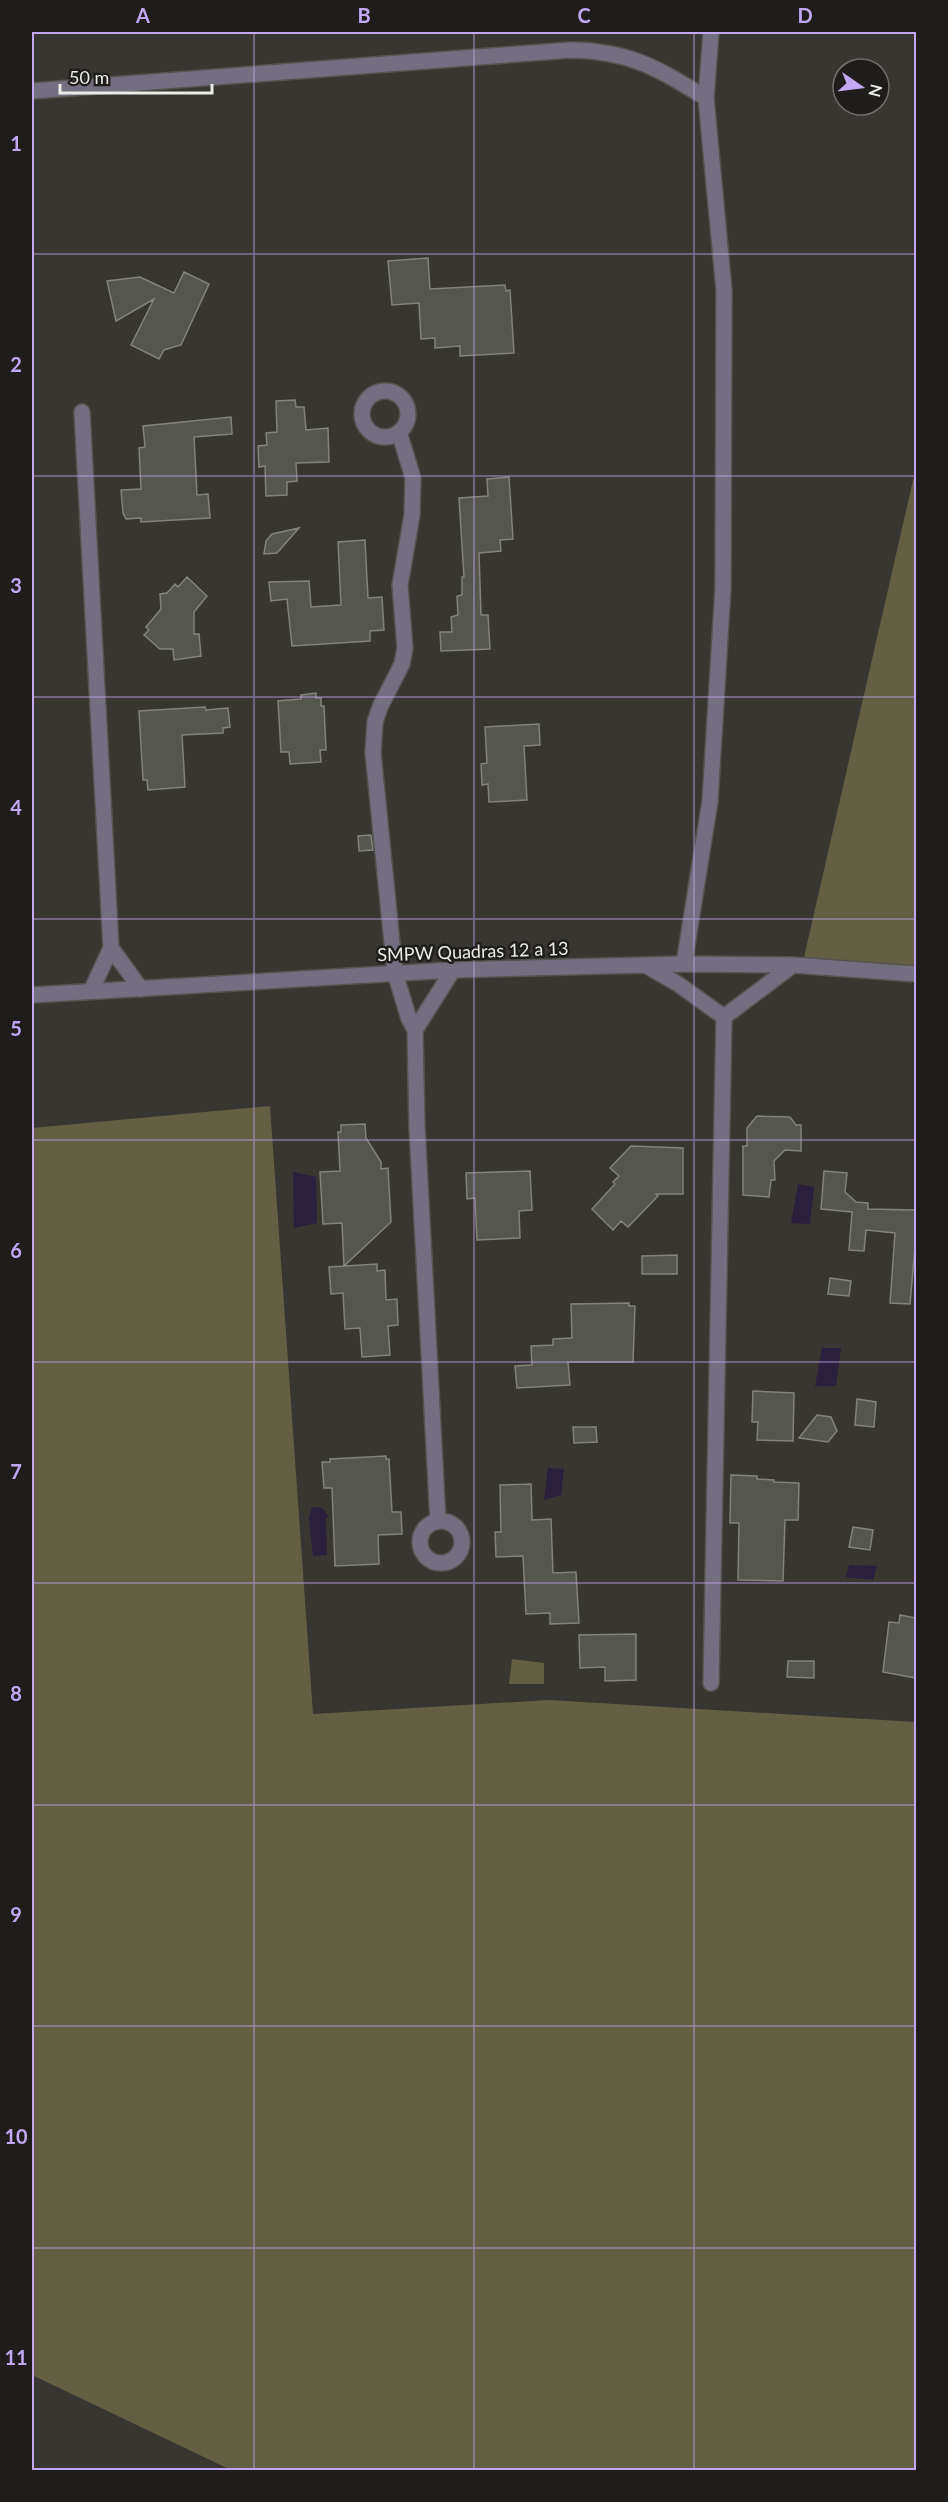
<svg xmlns="http://www.w3.org/2000/svg" width="948" height="2502" viewBox="0 0 948 2502" font-family="Lato,sans-serif">
  <rect width="100%" height="100%" fill="#373631"/>
  <!-- green -->
  <path fill="#635f43" d="M916 467V980L802 966Z
    M270 1106 313 1714 549 1700 916 1722V2470H231L32 2375V1128Z
    M512 1659 544 1663V1684H509Z"/>
  <!-- water -->
  <path fill="#2b1f3e" d="M293 1172 316 1177 317 1223 294 1228Z
    M798 1184 814 1187 810 1224 791 1223Z
    M822 1348H841L836 1386H815Z
    M548 1468 564 1469 561 1495 544 1500Z
    M312 1507 322 1508 329 1517 326 1518 327 1555 313 1556 309 1518Z
    M849 1565 877 1566 873 1580 846 1577Z"/>
  <!-- building -->
  <path fill="#565650" stroke="#83827c" stroke-width="1.5" d="M428 258 430 289 505 285 506 291 510 290 514 353 460 356V346L435 348V338L421 339 419 303 392 305 388 261Z
    M184 272 209 284 181 345 164 350 159 359 131 345 154 299 116 321 107 281 140 277 174 293Z
    M295 400 296 407H304L306 430 328 428 329 462 296 463 297 481 287 482V495L266 496 265 466 259 467 258 446 267 445 266 433 277 432 276 401Z
    M231 417 232 434 194 437 197 495 208 494 210 518 141 522V518L126 519 123 513 121 490 141 489 139 448 145 447 143 426Z
    M509 477 513 539 500 540 501 551 479 553 481 615H488L490 649 441 651 440 632H452L451 617 458 615 457 596 462 595V577H464L459 498 488 496 487 479Z
    M299 528 277 553 264 554 266 541 272 534Z
    M365 540 368 598 382 597 384 630 370 631V641L292 646 287 599 271 601 269 582 309 581 311 607 341 605 338 542Z
    M187 577 207 596 194 612V634H199L201 656 174 660 173 649H160L144 635 149 630 146 627 161 609 160 594 167 593 175 584 178 587Z
    M316 693V698H321V706H324L326 750H320L321 762 290 764 289 752H281L278 701 301 699V695Z
    M205 707 206 710 228 708 230 727 223 728V733L182 735 185 787 148 790 147 780H143L139 711Z
    M539 724 540 745 524 746 527 800 489 802 488 784 482 785 481 764 487 763 485 727Z
    M371 835 373 850 359 851 358 836Z
    M757 1116 790 1117 796 1125H801V1151L785 1150 774 1161 775 1180H771L769 1197 743 1195V1146H747V1128Z
    M365 1124 366 1138 381 1162V1169L388 1168 391 1222 344 1266 342 1223 323 1224 320 1172 340 1171 338 1132H341V1125Z
    M631 1146 683 1148V1194H656L658 1196 628 1227 621 1221 613 1230 592 1209 615 1184 613 1182 619 1176 610 1168Z
    M530 1171 532 1210 519 1211 520 1238 477 1240 475 1198 467 1199 466 1173Z
    M824 1171 847 1173 845 1192 856 1202 868 1203V1209L916 1210V1247H915L910 1304 890 1303 895 1233 866 1230 864 1251 849 1250 852 1212 821 1209Z
    M677 1255V1274H642V1256Z
    M377 1264V1271L385 1270 386 1300 397 1299 398 1325 388 1326 390 1355 362 1357 360 1328 345 1329 343 1293 331 1294 329 1267Z
    M830 1278 851 1281 849 1296 828 1294Z
    M629 1303V1306H635L633 1362H568L570 1385 517 1388 515 1366 532 1365 531 1346 553 1345V1339L572 1338 571 1304Z
    M753 1391 794 1393 793 1441 757 1440 758 1422H752Z
    M857 1399 876 1402 874 1427 855 1425Z
    M817 1415 831 1417 837 1431 828 1442 799 1438Z
    M573 1427H596L597 1442 574 1443Z
    M386 1456V1459H389L392 1512H401L402 1534 378 1535 379 1564 335 1566 332 1488H324L322 1462H330V1459Z
    M731 1475 757 1476V1479L774 1480V1482L799 1483 798 1520H785L783 1581 738 1580 739 1523H730Z
    M531 1484 532 1520 551 1519 553 1573 576 1572 579 1623 550 1624V1613L526 1614 523 1556 496 1557 495 1532H501L500 1485Z
    M853 1527 873 1530 870 1550 849 1547Z
    M900 1615 916 1618V1678L883 1672 889 1622 899 1623Z
    M636 1634V1680L605 1681V1667L580 1668 579 1635Z
    M788 1661H814V1678L787 1677Z"/>
  <g fill="none" stroke-linecap="round" stroke-linejoin="round">
    <defs>
      <path id="minor" d="M32 91 571 50C630 51 657 68 706 98L724 290 723 588 710 801 684 964
        M706 98 711 32
        M362 414a23 23 0 1 1 46 0a23 23 0 1 1-46 0Z
        M82 412 111 948 91 991
        M399 432 413 478 412 515 400 585 405 648 402 664 380 707 375 722 373 753 395 973 409 1019 415 1030 417 1127 438 1521
        M111 948 141 989
        M647 966 678 984 724 1017
        M32 995 453 970 684 964 793 965 916 974
        M724 1017 793 965
        M415 1030 453 970
        M420 1542a21 21 0 1 1 42 0a21 21 0 1 1-42 0Z
        M711 1683 724 1017"/>
    </defs>
    <!-- minor casing -->
    <use href="#minor" stroke="#54534e" stroke-width="18"/>
    <!-- minor -->
    <use href="#minor" stroke="#746f80" stroke-width="15"/>
  </g>
  <!-- grid -->
  <path fill="none" stroke="#c2a8f3" stroke-width="1.5" stroke-opacity="0.55" d="M254 32V2470M474 32V2470M694 32V2470M32 254H916M32 476H916M32 697H916M32 919H916M32 1140H916M32 1362H916M32 1583H916M32 1805H916M32 2026H916M32 2248H916"/>
  <g text-anchor="middle" stroke-width="5" stroke-linejoin="round" paint-order="stroke">
    <!-- street labels -->
    <g font-size="18" fill="#ebebe7" stroke="#1e1d1b">
      <text transform="translate(473 952) rotate(-2)" y="6">SMPW Quadras 12 a 13</text>
    </g>
  </g>
  <!-- border -->
  <rect width="948" height="2502" fill="none" stroke="#1e1d1b" stroke-width="66"/>
  <!-- north arrow -->
  <g transform="translate(861 87) rotate(104)"><circle r="28" fill="#1e1d1b" stroke="#706f6d" stroke-width="1.5"/>
  <path d="M0-4.5L10 22L0 15L-10 22Z" fill="#c2a8f3"/>
  <text y="-9" font-size="16" font-weight="bold" text-anchor="middle" fill="#ebebe7">N</text>
  </g>
  <!-- scale -->
  <path d="M60 84v9h152v-9" fill="none" stroke="#ebebe7" stroke-width="3"/>
  <text x="69" y="84" font-size="18" fill="#ebebe7" stroke="#1e1d1b" stroke-width="4.5" paint-order="stroke">50 m</text>
  <rect x="33" y="33" width="882" height="2436" fill="none" stroke="#c2a8f3" stroke-width="2"/>
  <g font-size="20" text-anchor="middle" font-weight="bold" fill="#c2a8f3">
    <text x="143" y="23">A</text>
    <text x="364" y="23">B</text>
    <text x="584" y="23">C</text>
    <text x="805" y="23">D</text>
    <text x="16" y="151">1</text>
    <text x="16" y="372">2</text>
    <text x="16" y="593">3</text>
    <text x="16" y="815">4</text>
    <text x="16" y="1036">5</text>
    <text x="16" y="1258">6</text>
    <text x="16" y="1479">7</text>
    <text x="16" y="1701">8</text>
    <text x="16" y="1922">9</text>
    <text x="16" y="2144">10</text>
    <text x="16" y="2365">11</text>
  </g>
</svg>
